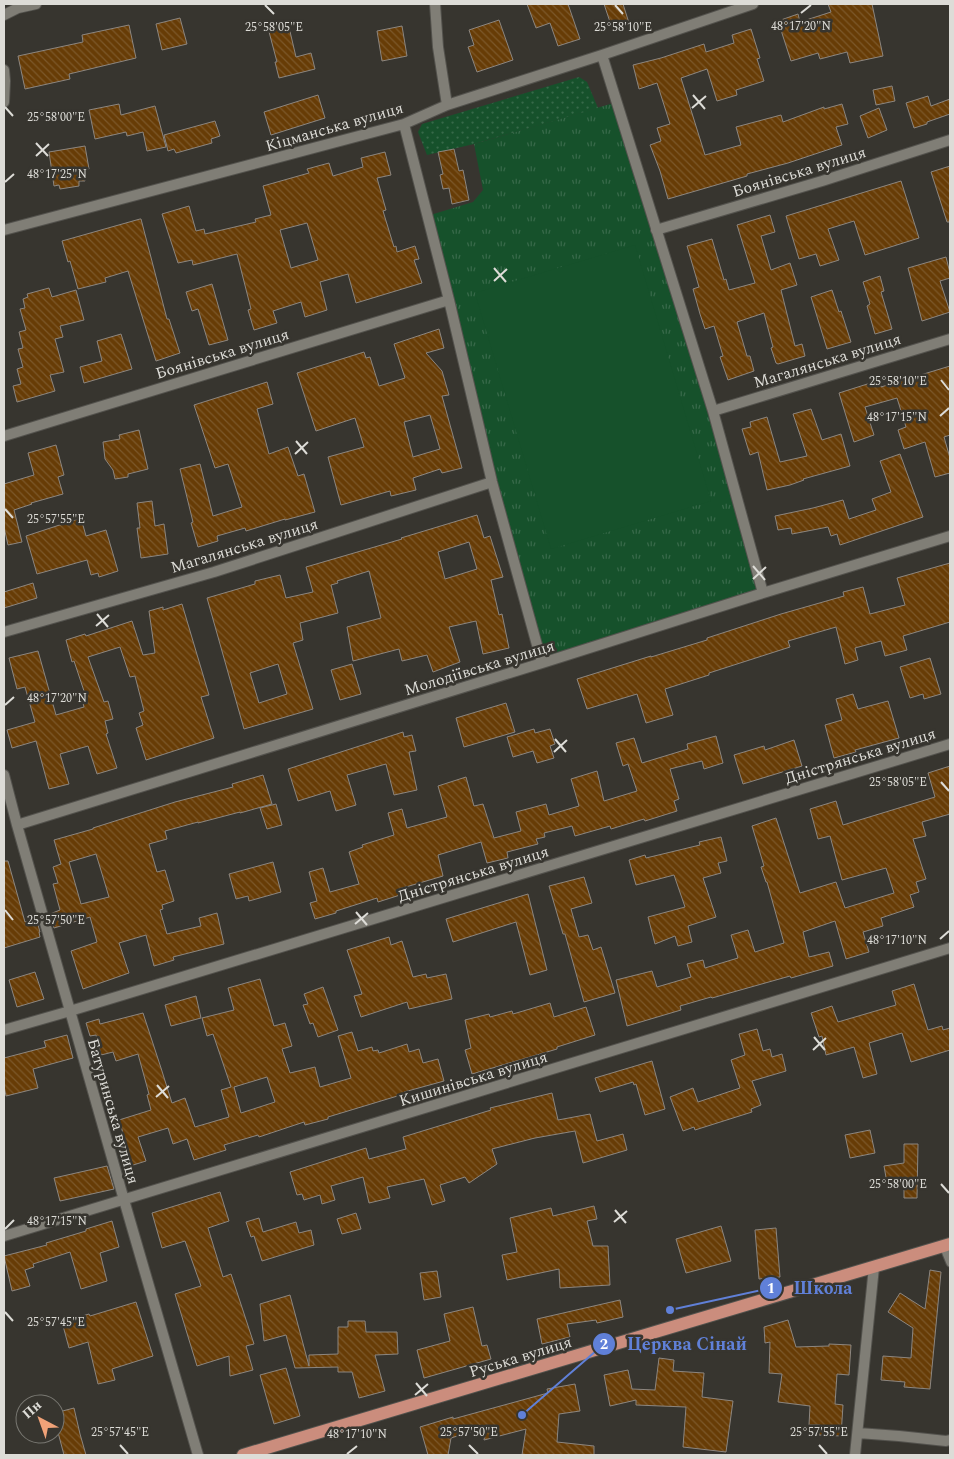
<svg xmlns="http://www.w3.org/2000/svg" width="954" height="1459" viewBox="0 0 954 1459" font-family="Spectral,serif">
  <defs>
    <pattern id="grass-tufts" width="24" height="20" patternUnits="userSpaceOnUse" patternTransform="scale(1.25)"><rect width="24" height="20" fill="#16512b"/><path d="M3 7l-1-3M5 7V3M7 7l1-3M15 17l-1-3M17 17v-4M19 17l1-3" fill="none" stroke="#376949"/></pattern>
    <pattern id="garden-dots" width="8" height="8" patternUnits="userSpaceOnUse" patternTransform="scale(1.25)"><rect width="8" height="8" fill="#16512b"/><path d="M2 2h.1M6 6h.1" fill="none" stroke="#376949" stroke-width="1.8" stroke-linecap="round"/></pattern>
    <pattern id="building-back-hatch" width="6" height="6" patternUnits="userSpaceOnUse" patternTransform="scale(1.25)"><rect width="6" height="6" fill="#673c06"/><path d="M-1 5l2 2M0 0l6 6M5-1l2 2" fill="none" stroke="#7c582a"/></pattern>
  </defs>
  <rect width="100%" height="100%" fill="#37352f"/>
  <!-- grass -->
  <path fill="url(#grass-tufts)" d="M617 102 763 593 542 663 427 216 473 202 483 190 474 144Z"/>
  <!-- garden -->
  <path fill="url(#garden-dots)" d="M579 77 587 82 598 108 474 144 427 155 418 132 422 124Z"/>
  <!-- pitch -->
  <path fill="#16512b" d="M635 245 711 501 551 549 475 293Z"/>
  <!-- building -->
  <path fill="url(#building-back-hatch)" stroke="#8c8680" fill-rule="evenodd" d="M527 4H568L580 39 558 46 550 23 536 28Z
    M604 4H623L629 23 612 28Z
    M828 4H872L883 56 850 63 847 52 820 59 818 53 791 61 778 21 798 14 800 22 831 12Z
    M180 18 187 44 162 50 156 24Z
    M499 20 513 60 477 72 468 47 474 45 469 30Z
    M288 23 296 57 311 53 315 69 279 78 275 62H277L268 28Z
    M129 25 136 58 69 74 70 79 25 89 18 56 83 42 82 35Z
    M402 26 407 56 382 61 377 31Z
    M751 29 760 58 757 59 764 81 736 90 737 95 717 101 707 69 681 78 705 155 741 145 736 127 781 115 783 122 824 107V109L842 104 848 124 836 127 842 145 788 163 747 174V176L668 199 660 171 650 145 661 141 657 128 670 124 657 83 639 89 633 65 661 58 704 44 706 52 734 43 732 35Z
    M892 86 895 101 876 105 873 90Z
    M318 95 325 118 271 135 264 112Z
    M928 96 931 106 950 99V114L927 122V124L914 128 906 103Z
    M119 104 121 115 155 106 166 147 147 151 143 132 127 136 126 132 95 139 89 110Z
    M879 108 887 130 868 138 860 116Z
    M215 121 220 136 211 139 212 143 176 153 174 149 168 151 164 135Z
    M85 146 89 169 83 170 85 181H79V186L60 189 59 185 54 186 49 152Z
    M454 149 459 171 463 170 469 200 452 204 449 188 443 189 440 175 443 174 438 152Z
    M385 152 391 175 377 178 386 210 383 211 394 247 396 246 397 252 415 246 419 259 414 260 422 283 356 303 348 274 320 282 327 310 305 317 301 302 273 311 277 323 254 330 248 310 251 309 237 254 193 265 192 260 178 263 162 214 189 206 196 231 204 229 205 234 256 222 255 219 271 215 263 186 309 173 307 169 329 163 333 176 363 167 361 158ZM307 223 318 260 291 268 280 230Z
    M950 166V222H947L931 172Z
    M901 181 919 238 865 255 854 221 828 229 839 260 820 266 816 254 799 259 786 216Z
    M770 215 775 232 761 236 771 270 790 263 797 285 781 290 795 346 802 344 805 356 778 364 776 363 771 348 773 347 764 313 737 322 747 356H750L754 371 728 380 720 357 723 356 714 326 705 329 700 314 693 289 699 287 687 246 712 239 724 280 726 279 729 290 755 283 737 225Z
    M140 219H141L167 319H169L180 353 156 361 128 271 105 278 106 282 78 289 70 261 68 262 62 241Z
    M946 257 950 273V278L940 281 950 312 922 321 908 268Z
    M880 276 884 291 881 292 892 329 875 334 867 306 870 304 863 282Z
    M212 284 228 340 209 345 198 309 192 311 186 292Z
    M49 288 52 297 76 290 84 320 60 326 63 337 55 339 64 372 50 375 55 391 17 402 13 386 21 384 17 369 23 367 18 349 23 348 19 332 26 330 20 309 25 308 23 299 28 297 27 294Z
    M832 290 839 312 841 311 851 342 827 349 811 297Z
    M439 329 444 348 426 353 442 371 449 395 442 396 462 468 442 473 440 469 413 478 416 490 391 496 390 491 341 505 328 457 364 447 355 418 316 431 297 373 364 352 366 358 370 357 379 386 405 378 394 344ZM430 415 440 449 413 457 404 422Z
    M121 334 132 369 84 383 80 367 102 361 97 341Z
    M950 366V435L944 437 950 458V473L935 477 925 442 904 449 898 430 906 427 897 398 865 407 874 435 854 442 839 393 880 380 881 387Z
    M267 382 273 404 257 409 269 454 288 447 298 476 304 474 315 512 285 520V519L246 531 245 528 217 536 218 541 198 547 191 523 193 522 180 469 200 464 213 516 242 507 228 464 215 468 194 405Z
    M811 409 822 440 841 434 850 466 803 479 804 480 790 485 767 490 758 452 750 455 742 429 751 427 750 422 767 417 780 462 807 456 793 414Z
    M139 430 148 469 128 474V477L115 479 113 470 105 459 103 442 120 439 119 435Z
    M56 445 64 475 58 477 63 494 31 503 32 504 14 510 22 542 8 545 4 527V484L34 475 28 453Z
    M900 454 923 517 840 545 837 534 831 536 828 527 792 534 791 528 778 530 775 516 813 508 843 500 849 519 876 510 872 499 891 492 880 461Z
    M152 501 155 526 164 524 168 554 141 558 137 528H140L137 503Z
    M477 515 484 538 490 536 503 577 491 580 499 615 502 614 509 648 483 654 476 621 449 627 460 662 433 672 427 655 402 661 399 649 353 661 347 627 381 618 369 571 337 581 338 583 331 585 338 613 300 623 303 640 293 643 313 709 244 729 207 598 255 584V581L280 575 286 598 313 592 306 567 402 539 401 538ZM469 542 477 569 445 579 438 552ZM278 664 287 694 259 703 250 673Z
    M81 518 86 536 106 530 118 571 99 577 98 573 91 575 87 560 37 574 26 536Z
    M950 563V622L903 636 907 650 885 656 881 641 855 648 858 660 845 664 836 627 788 641 790 647 709 673V675L665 689 673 715 646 723 637 694 587 709 577 679 651 656V657L707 640V638L781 614 844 596 843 592 863 587 870 614 905 605 897 578Z
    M33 583 37 598 4 608V592Z
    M182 604 209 695 201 697 214 738 146 760 136 728 143 725 139 713 144 711 135 676 130 677 120 647 88 657 104 702 108 701 113 719 105 721 108 733 106 734 117 768 97 774 88 746 60 754 69 784 49 789 36 741 12 748 7 730 35 722 25 687 17 689 9 658 38 651 56 715 84 707 81 696 85 694 74 661 72 662 66 640 85 634 86 636 132 621 143 655 155 653 149 611 163 607V610Z
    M930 658 941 694 924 699 923 694 910 698 900 667Z
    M352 664 361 694 340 700 331 670Z
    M853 694 858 709 888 701 899 738 855 750 856 752 834 758 825 725 842 720 836 699Z
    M506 703 515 732 464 747 456 718Z
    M534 729 535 733 550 729 555 744 550 746 554 758 537 763 533 751 513 757 507 737Z
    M403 732 404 737 412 735 416 751 409 752 417 790 394 795 386 764 347 775 356 805 336 811 330 791 298 801 288 769Z
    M716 736 723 763 704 769 702 761 670 769 679 799 674 801 677 811 645 821 644 819 611 829 610 826 575 836 572 826 544 833 545 837 536 839 538 844 507 852 508 858 487 863 481 842 438 855 443 876 399 889 400 895 378 902 377 898 336 911V913L315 919 310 903 317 901 309 872 323 868 330 892 359 884 349 852 363 847 362 845 394 835 388 813 402 809 407 828 447 817 438 786 466 777 474 806 483 804 494 838 521 831 516 812 546 804 549 815 579 806 571 779 597 771 604 801 637 791 628 764 623 766 616 743 634 738 642 763 688 749 687 744Z
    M794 740 802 766 743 784 734 755 764 746 765 750Z
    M950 766V814L922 822 926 836 913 839 926 879 916 882 919 892 910 895 914 907 881 918 883 926 863 932 869 952 846 959 835 921 803 932 809 957 829 952 833 966 791 978 790 976 712 998 711 997 680 1006 681 1010 627 1026 616 980 652 971 657 987 691 977 687 964 703 960 705 968 738 958 731 935 748 930 755 952 784 943 767 882H766L761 867 764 866 752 826 776 818 800 893 836 882 845 908 894 893 886 868 842 880 830 836 818 839 810 809 836 801 843 825 935 797 928 773Z
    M263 775 272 804 240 813V812L198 823V822L165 831 167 839 149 844 157 872 165 870 174 901 162 905 163 909 160 910 167 934 201 926 199 918 217 913 224 944 173 957 174 960 154 966 146 935 119 943 129 973 83 989 71 951 97 942 90 917 54 928 50 914 60 910 53 884 58 883 53 867 61 864 54 840 93 829V828L175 802 233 787 232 784ZM96 854 109 897 81 904 69 862Z
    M276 804 282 825 267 829 260 808Z
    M721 837 727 861 718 863 721 873 703 878 716 917 688 926 692 942 678 946 675 936 655 944 648 917 685 907 674 875 636 885 629 860 645 855 646 858 700 845 699 842Z
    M4 861H8L25 922 36 918 40 932H39L40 937 4 948Z
    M273 862 281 892 249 901 248 896 236 899 229 874Z
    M584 877 592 903 571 909 579 937 588 935 593 950 601 947 615 993 584 1002 565 934H563L549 886Z
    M528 894 547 970 530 975 516 922 453 942 446 919Z
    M389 937 391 945 402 941 413 977 426 974 427 978 446 974 452 999 409 1009 407 1002 361 1017 354 996 362 994 347 950Z
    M35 972 44 999 17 1007 9 980Z
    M260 979 274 1026 285 1023 292 1046 282 1049 290 1073 315 1067 320 1087 351 1078 338 1036 352 1032 358 1051 372 1047 373 1051 378 1050 379 1053 407 1044 409 1052 419 1049 423 1063 438 1059 444 1081 404 1092V1094L328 1117V1119L305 1125 304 1122 259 1137 258 1135 224 1145 226 1150 194 1160 187 1139 173 1144 168 1128 138 1137 146 1161 130 1166 124 1148 127 1146 119 1120 151 1110 147 1095 149 1094 138 1054 116 1061 113 1052 101 1055 96 1035 90 1036 86 1023 99 1019 100 1024 143 1013 161 1068 172 1103 185 1098 195 1127 229 1117 221 1090 231 1087 213 1034 207 1036 202 1018 234 1010 228 988ZM267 1077 275 1102 241 1113 234 1087Z
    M914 984 928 1030 942 1026 943 1030 950 1028V1050L911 1062 902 1033 869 1043 877 1074 863 1078 854 1047 826 1055 822 1036 819 1037 811 1013 832 1006 838 1022 896 1005 892 991Z
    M323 987 338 1030 318 1037 313 1023 310 1024 303 1005 308 1004 304 994Z
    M196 996 201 1018 171 1026 165 1005Z
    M550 1003 554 1017 586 1007 595 1035 557 1047V1049L472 1074 465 1050 471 1048 465 1020 489 1014 490 1017 512 1011 513 1014Z
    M757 1029 763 1051 770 1049 772 1057 782 1054 786 1071 752 1081 761 1105 751 1109 752 1112 695 1130 694 1127 683 1131 670 1097 693 1088 698 1102 740 1088 731 1060 745 1055 739 1034Z
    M67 1035 73 1058 33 1069 38 1088 6 1096 4 1086V1058L46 1047 44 1041Z
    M652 1061 665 1109 645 1115 636 1084 634 1085 633 1082 600 1092 595 1078Z
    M552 1093 558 1120 590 1114 597 1141 623 1134 627 1150 583 1163 575 1131 535 1138 492 1149 497 1164 469 1183 465 1177 440 1185 445 1201 432 1205 424 1179 387 1187 390 1198 369 1203 363 1177 331 1186 335 1200 322 1204 320 1195 304 1200 302 1194 297 1195 290 1172 366 1148 369 1159 406 1149 403 1137 491 1110 490 1108Z
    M870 1130 875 1153 850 1158 845 1135Z
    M904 1144H918L917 1198H904V1180L887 1183 884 1166 904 1163Z
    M107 1166 114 1189 60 1201 54 1178Z
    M220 1192 229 1221 208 1228 223 1277 231 1274 254 1344 246 1346 253 1370 230 1376 229 1356 197 1366 175 1294 201 1286 185 1241 162 1248 152 1213Z
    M594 1206 597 1219 587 1221 593 1246H608L610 1285 560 1288 559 1269 507 1280 502 1255 517 1252 510 1218 551 1208 553 1216Z
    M356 1213 361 1229 342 1234 337 1219Z
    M259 1218 263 1232 296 1222 299 1233 311 1230 314 1245 262 1261 254 1236 251 1237 246 1222Z
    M112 1221 119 1247 100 1253 107 1281 81 1289 70 1252 33 1264 34 1267 25 1270 30 1286 12 1291 4 1256 47 1245 46 1243 86 1231V1229Z
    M721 1226 731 1261 686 1273 676 1239Z
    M776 1228 780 1277 759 1279 755 1230Z
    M930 1270 941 1272 930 1389 904 1387 905 1382 881 1380 883 1356 911 1358 913 1328 888 1312 900 1293 925 1309Z
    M437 1271 441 1297 424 1300 420 1273Z
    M290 1295 309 1366V1355L338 1354V1327H348V1321H365L366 1332H397L398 1354 375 1355 385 1391 359 1398 352 1372H338V1367L295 1368 286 1335 264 1341 260 1304Z
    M620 1300 623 1317 597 1323 596 1320 567 1324 570 1337 542 1344 537 1319Z
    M136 1302 153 1356 112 1369 115 1380 98 1384 88 1342 69 1348 62 1322 89 1314 90 1316Z
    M473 1307 482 1346 487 1345 491 1359 424 1378 417 1350 450 1341 444 1314Z
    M788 1320 796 1347 829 1346V1344L851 1345 849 1375 837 1374 835 1404 843 1405 841 1436 819 1435 820 1425H809L810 1406 778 1402 782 1374 769 1373 770 1342 765 1343 764 1327Z
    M659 1358 674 1360 673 1371 704 1373 702 1397 733 1401 726 1452 683 1447 686 1407 636 1405V1400L610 1406 604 1375 628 1370 632 1389 655 1390Z
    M286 1368 300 1416 274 1424 260 1375Z
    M575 1384 580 1411 559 1414 557 1442 594 1446V1455H522L526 1429 484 1440 486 1427 451 1438 448 1455H428L420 1427 453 1417V1419L548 1393 547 1389Z
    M74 1408 80 1434 86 1455H64L55 1421V1413Z"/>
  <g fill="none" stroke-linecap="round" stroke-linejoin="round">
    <defs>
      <path id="service" d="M943 1246 950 1263"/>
      <path id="minor" d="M435 4 438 47 447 105
        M4 15 18 8 36 4
        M602 55 713 411 763 593
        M4 70 5 81 4 102
        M404 124 449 300 492 482 542 663
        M4 230 404 124 447 105 602 55 753 4
        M656 230 822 181 950 140
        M713 411 950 339
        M4 436 449 300
        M4 632 214 572 492 482
        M4 775 17 825 124 1200 198 1455
        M17 825 542 663 763 593 950 536
        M4 1030 70 1011 950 744
        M4 1236 950 948
        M858 1433 899 1436 946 1441 950 1440
        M855 1455 874 1267"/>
      <path id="primary" d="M243 1455 950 1244"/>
    </defs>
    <!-- service casing -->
    <use href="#service" stroke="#53524d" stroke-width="9"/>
    <!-- minor casing -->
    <use href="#minor" stroke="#53524d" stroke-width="12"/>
    <!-- primary casing -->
    <use href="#primary" stroke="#53524d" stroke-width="14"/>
    <!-- service -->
    <use href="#service" stroke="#807e76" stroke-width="7"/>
    <!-- minor -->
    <use href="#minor" stroke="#807e76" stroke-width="10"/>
    <!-- primary -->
    <use href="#primary" stroke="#cb8d7d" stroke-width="12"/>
  </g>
  <!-- ticks -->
  <path fill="none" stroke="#dddcd7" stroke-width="2" d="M265 5 274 14M615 5 623 14M801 13 811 5M693 95 705 109M5 107 13 116M692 108 706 96M36 143 48 156M36 156 49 144M5 182 14 174M494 268 506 282M494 281 507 269M941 380 949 390M940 416 949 408M296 441 307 454M295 454 308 442M5 509 13 518M753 566 765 580M753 579 766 567M97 614 108 627M96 626 109 615M5 705 14 697M555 739 566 752M554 752 567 740M941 782 949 791M5 910 13 920M356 912 367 925M355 924 368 913M940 939 949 931M814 1037 825 1050M813 1050 826 1038M157 1085 168 1098M156 1097 169 1086M941 1184 949 1193M615 1210 626 1223M614 1222 627 1211M5 1229 14 1220M5 1312 13 1321M416 1383 427 1396M415 1395 428 1384M120 1445 128 1454M469 1445 478 1454M819 1445 827 1454M347 1454 357 1446"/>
  <g text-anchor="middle" stroke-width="5" stroke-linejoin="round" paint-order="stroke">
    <!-- street labels -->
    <g font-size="16" fill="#dddcd7" stroke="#37352f">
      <text transform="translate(334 126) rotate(-16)" y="6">Кіцманська вулиця</text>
      <text transform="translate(799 171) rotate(-17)" y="6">Боянівська вулиця</text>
      <text transform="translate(222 353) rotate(-17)" y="6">Боянівська вулиця</text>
      <text transform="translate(827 360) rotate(-17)" y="6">Магалянська вулиця</text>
      <text transform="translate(244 545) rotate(-17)" y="6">Магалянська вулиця</text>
      <text transform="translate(479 667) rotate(-17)" y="6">Молодіївська вулиця</text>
      <text transform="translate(860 755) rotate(-17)" y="6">Дністрянська вулиця</text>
      <text transform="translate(473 873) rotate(-17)" y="6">Дністрянська вулиця</text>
      <text transform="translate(473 1078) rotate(-17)" y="6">Кишинівська вулиця</text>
      <text transform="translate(114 1111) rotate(74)" y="6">Батуринська вулиця</text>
      <text transform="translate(520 1356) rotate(-17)" y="6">Руська вулиця</text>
    </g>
  </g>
  <g font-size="12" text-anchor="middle" fill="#dddcd7" stroke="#37352f" stroke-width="5" stroke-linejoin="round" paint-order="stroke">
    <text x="801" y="30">48°17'20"N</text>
    <text x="274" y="31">25°58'05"E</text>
    <text x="623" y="31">25°58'10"E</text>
    <text x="56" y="121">25°58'00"E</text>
    <text x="57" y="178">48°17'25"N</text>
    <text x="898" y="385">25°58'10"E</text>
    <text x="897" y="421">48°17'15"N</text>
    <text x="56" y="523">25°57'55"E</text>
    <text x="57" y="702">48°17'20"N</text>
    <text x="898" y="786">25°58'05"E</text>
    <text x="56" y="924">25°57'50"E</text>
    <text x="897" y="944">48°17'10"N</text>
    <text x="898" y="1188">25°58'00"E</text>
    <text x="57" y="1225">48°17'15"N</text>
    <text x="56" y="1326">25°57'45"E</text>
    <text x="120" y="1436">25°57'45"E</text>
    <text x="469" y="1436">25°57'50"E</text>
    <text x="819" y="1436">25°57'55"E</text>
    <text x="357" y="1438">48°17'10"N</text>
  </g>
  <!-- callouts -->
  <path fill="none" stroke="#6080d8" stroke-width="2" d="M670 1310L771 1288M522 1415L604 1344"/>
  <g fill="#6080d8" stroke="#37352f" stroke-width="2">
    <circle cx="670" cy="1310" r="5"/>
    <circle cx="522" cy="1415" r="5"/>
    <circle cx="771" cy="1288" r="12"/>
    <circle cx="604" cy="1344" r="12"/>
  </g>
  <g font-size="15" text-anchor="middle" font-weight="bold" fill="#fff">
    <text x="771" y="1293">1</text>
    <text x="604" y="1349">2</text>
  </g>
  <g font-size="18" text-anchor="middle" font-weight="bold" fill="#6080d8" stroke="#37352f" stroke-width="5" stroke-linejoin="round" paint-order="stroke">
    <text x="823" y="1294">Школа</text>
    <text x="687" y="1350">Церква Сінай</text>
  </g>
  <!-- border -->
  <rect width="954" height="1459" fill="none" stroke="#dddcd7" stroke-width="10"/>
  <!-- north arrow -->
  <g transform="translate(40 1419) rotate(319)"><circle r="24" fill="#37352f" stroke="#797872"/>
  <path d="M0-4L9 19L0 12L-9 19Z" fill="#f0a278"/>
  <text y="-8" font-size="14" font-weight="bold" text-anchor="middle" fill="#dddcd7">Пн</text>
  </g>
</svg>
